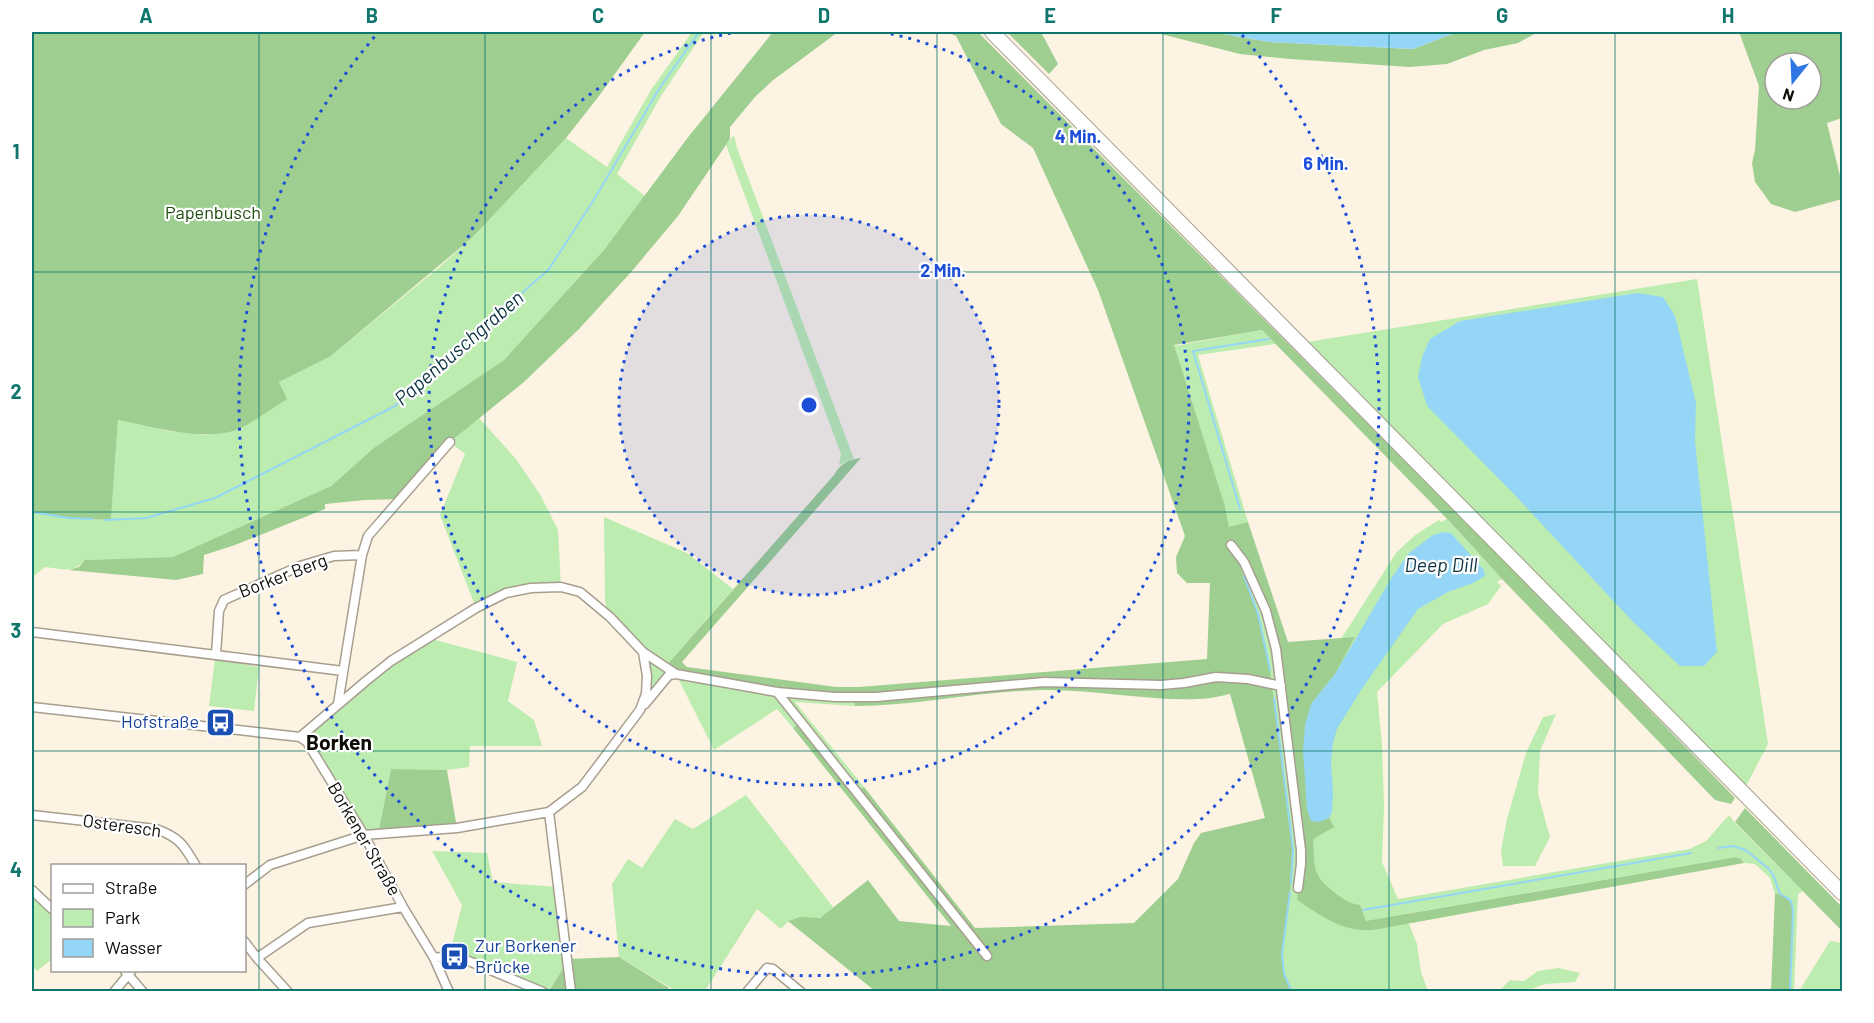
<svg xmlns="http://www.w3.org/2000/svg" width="1874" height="1023" viewBox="0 0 1874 1023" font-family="Barlow,sans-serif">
  <rect width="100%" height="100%" fill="#fdf3e2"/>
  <!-- green -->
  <path fill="#bcecaf" d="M692 32H704L661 96 617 174 645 196 604 250 504 360 375 447 331 486 173 557 85 560C73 574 62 569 45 567L34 576H32V512L68 518 111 520 118 420 168 431 208 435 286 398 279 382 331 356 437 269 473 237 566 138 607 167 651 90Z
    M734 135 737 148 854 459 839 465 841 454 726 145Z
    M1697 279 1768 744 1743 792 1301 343Z
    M1262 330 1275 344 1198 355 1248 522 1229 528 1225 506 1174 346Z
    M479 418 516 459 541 496 558 530 561 587 531 588 476 608 440 515 465 454 450 442Z
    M604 517 687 553 733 589 665 667 854 697 855 706 795 702 864 787 858 792 801 722 793 728 777 709 714 750 676 674 640 710 646 694 643 652 610 617 605 602Z
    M1447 519 1502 579 1497 582 1501 586 1488 604 1443 624 1377 692 1382 744 1384 808 1382 862 1398 899 1689 849 1706 841 1729 815 1735 823 1803 891 1798 894 1794 991H1790L1793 911C1791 900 1788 894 1775 894L1770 878 1755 864 1744 863 1741 859 1736 857 1405 914 1417 944 1421 972 1428 991H1282L1268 901 1285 784 1231 545 1244 562 1276 649 1341 639 1396 553 1415 535 1439 520 1441 522Z
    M428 638 517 662 508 701 534 720 542 746H470L469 767 447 770 391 769 378 834 364 835 300 737 366 681Z
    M215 659 259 667 254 711 209 706Z
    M1556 714 1540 751 1538 794 1550 837 1535 866H1503L1501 851 1507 819 1526 753 1543 717Z
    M746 795 833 907C830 910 826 915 821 917 807 924 797 908 781 929L757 909 705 991H676L619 957 612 884 628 859 642 868 675 819 693 829Z
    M432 851 487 853 493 882 558 887 569 959 548 991H543L449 956 462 905Z
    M32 890 52 909V959L37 971 32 965Z
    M1830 941 1842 943V991H1799Z
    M1559 968 1580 973 1575 982 1545 984 1526 991H1499L1510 980 1524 981 1538 971Z"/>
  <!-- forest -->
  <path fill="#9ece90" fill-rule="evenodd" d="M32 32H645L599 96 566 138 473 237 331 356 279 382 287 399C272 408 258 419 243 427 209 444 154 427 118 420L111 520 68 518 32 512Z
    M773 32H838L772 81 755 97 730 127V139L678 216 632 271 579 329 524 382 450 442 400 499 365 500 325 504V509L235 545 204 555 203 574 176 580 69 570 79 567 85 560 173 557 331 486 375 447 504 360 604 250 689 136Z
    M947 32H978C1231 287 1486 540 1735 798L1731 804 1715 800 1502 579 1451 523 1262 330 1174 345 1225 506 1229 527 1248 522 1288 642 1355 637 1335 674 1311 704 1306 790 1307 809 1319 822 1329 818 1334 827 1313 839C1315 868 1311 874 1335 893 1343 899 1350 904 1360 905L1366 921 1736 857 1741 859 1744 863 1373 930C1341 932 1322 916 1297 900L1301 864 1284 721 1266 611 1233 548 1258 614 1270 670 1293 849V867L1282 953 1284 974 1292 991H875L788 921 800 917 820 918 868 880 899 921 951 926 793 728 801 722 858 791 864 787 975 928 1134 923 1178 879 1194 843 1201 833 1265 818 1230 694C1220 696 1209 699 1198 699 1146 701 1094 689 1043 690 980 691 919 706 855 706L854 697H835L676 674 665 667 834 475C840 464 848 460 861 458L682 662 687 667 836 687H859L1207 659 1210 583H1187L1177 573 1176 557 1185 536 1098 290 1033 148 1001 124 956 36Z
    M1007 32H1041L1058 64 1049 74Z
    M1153 32H1213L1269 42 1413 49 1457 32H1538L1518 43 1484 50 1447 64 1410 67 1290 59 1240 54Z
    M1739 32H1842V118L1827 123 1842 184V199L1795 212 1771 204 1755 182 1752 163 1755 150 1759 86ZM1775 63H1811V99H1775Z
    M391 769 447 770 457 828 378 834Z
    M1745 808 1842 907V931L1735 822Z
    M1775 894C1788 894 1791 900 1793 911L1790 991H1771Z
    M619 957 669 988 667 992H548L569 959Z"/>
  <!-- water -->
  <path fill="#95d6f6" d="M1213 32H1457L1413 49 1269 42Z
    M1637 293 1663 297 1675 316 1696 403 1695 441 1717 652 1704 666H1680L1633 622 1512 492 1427 406 1418 377 1422 357 1430 339 1460 321Z
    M1444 532 1451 533 1484 570 1485 576 1473 583 1448 592 1418 609 1361 690 1337 729 1333 743 1331 760 1333 793 1332 812 1329 818 1319 822 1311 821 1307 809 1303 751 1305 725 1311 704 1335 674 1392 577 1409 553 1433 535Z"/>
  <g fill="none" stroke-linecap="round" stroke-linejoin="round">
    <!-- stream -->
    <path stroke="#95d6f6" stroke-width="2" d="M1240 509 1193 351 1269 339
      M32 512 68 518 92 519
      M105 520 146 518 215 498 395 406 549 269 595 198 659 89 699 32
      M1244 576 1258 614 1270 670
      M1274 698 1293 849 1291 884
      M1718 848 1734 846 1747 851 1769 869 1774 877 1780 894C1791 901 1791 897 1793 911L1790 992
      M1290 892 1282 953 1284 974 1292 992
      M1363 910 1691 853"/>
    <defs>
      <path id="street" d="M1231 545 1244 562 1266 611 1276 649 1301 850V864L1298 888
        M32 632 343 671
        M643 652 676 674 777 692 835 697H876L1044 682 1161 685 1184 683 1216 677 1248 679 1281 686
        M216 654 219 611 224 600 300 566 334 556 362 555
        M777 692 987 956
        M338 704 362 555 368 536 450 442
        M645 704 669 675 676 674
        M32 707 300 737 307 742 364 835 403 907 434 958 449 992
        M549 812 571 992
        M32 815 156 829C179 837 184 845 196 866
        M244 885 270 865 364 835 457 828 549 812 582 787 640 710 646 694 647 676 643 652 610 617 580 592 561 587 531 588 506 593 476 608 391 661 366 681 300 737
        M32 890 52 909
        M244 941 257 958 288 992
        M257 958 308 923 403 907
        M434 958 449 956 459 957 543 992
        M125 971 143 992
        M114 992 132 970
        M747 992 767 968 773 969 801 992"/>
      <path id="primary" d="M992 32 1842 893"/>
    </defs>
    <!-- street casing -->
    <use href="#street" stroke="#a79e8f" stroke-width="11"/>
    <!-- primary casing -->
    <use href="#primary" stroke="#a79e8f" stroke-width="16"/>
    <!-- street -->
    <use href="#street" stroke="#fff" stroke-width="8"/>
    <!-- primary -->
    <use href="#primary" stroke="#fff" stroke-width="14"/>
  </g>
  <!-- grid -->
  <path fill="none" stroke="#0f766e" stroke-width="1.5" stroke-opacity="0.55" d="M259 32V992M485 32V992M711 32V992M937 32V992M1163 32V992M1389 32V992M1615 32V992M32 272H1842M32 512H1842M32 751H1842"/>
  <!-- distance rings -->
  <circle cx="809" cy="405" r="190" fill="#1d4ed8" fill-opacity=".12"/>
  <g fill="none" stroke="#1d4ed8" stroke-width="3" stroke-dasharray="3 6">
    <circle cx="809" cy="405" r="190"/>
    <path d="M882 32A380 380 0 1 1 736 32"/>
    <path d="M1242 35A570 570 0 1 1 376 35"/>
  </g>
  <!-- icons -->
  <defs>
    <symbol id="bus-square" viewBox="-11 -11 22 22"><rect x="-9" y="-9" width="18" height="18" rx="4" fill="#1a4fb4" stroke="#fff"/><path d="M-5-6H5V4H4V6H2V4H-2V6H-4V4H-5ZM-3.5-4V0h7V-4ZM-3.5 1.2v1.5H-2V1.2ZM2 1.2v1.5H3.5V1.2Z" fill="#fff"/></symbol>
  </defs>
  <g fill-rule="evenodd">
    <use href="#bus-square" x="204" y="706" width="33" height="33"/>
    <use href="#bus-square" x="438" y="940" width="33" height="33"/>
  </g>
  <g text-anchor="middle" stroke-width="4.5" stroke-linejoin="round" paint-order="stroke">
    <!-- park labels -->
    <g font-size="18" fill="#1e4c0d" stroke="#fff">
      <text x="213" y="219">Papenbusch</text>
    </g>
    <!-- street labels -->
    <g font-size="18" fill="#0e0b06" stroke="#fff">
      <text transform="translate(283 576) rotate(-21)" y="6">Borker Berg</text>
      <text transform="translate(122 826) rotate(8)" y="6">Osteresch</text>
      <text transform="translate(364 839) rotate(60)" y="6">Borkener Straße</text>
    </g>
    <!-- transit labels -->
    <g font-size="18" fill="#164399" stroke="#fff" text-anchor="end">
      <text x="199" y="728">Hofstraße</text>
      <text x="475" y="952" text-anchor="start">Zur Borkener<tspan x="475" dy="21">Brücke</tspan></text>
    </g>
    <!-- water labels -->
    <g font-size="20" font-style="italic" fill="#0d3444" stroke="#fff">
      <text transform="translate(459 348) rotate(-41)" y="7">Papenbuschgraben</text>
      <text x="1441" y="572">Deep Dill</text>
    </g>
    <!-- quarter labels -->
    <g font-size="21" font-weight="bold" fill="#0e0b06" stroke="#fff">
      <text x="339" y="750">Borken</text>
    </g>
  </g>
  <circle cx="809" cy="405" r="9" fill="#1d4ed8" stroke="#fff" stroke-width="3"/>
  <g font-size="18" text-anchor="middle" font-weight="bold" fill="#1d4ed8" stroke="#fff" stroke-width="4.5" stroke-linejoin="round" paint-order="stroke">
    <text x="1078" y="143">4 Min.</text>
    <text x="1326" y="170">6 Min.</text>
    <text x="943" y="277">2 Min.</text>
  </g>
  <!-- border -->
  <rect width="1874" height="1023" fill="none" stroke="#ffffff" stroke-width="66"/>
  <!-- legend -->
  <rect x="51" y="864" width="195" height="108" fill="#ffffff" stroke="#9f9d9b" stroke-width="1.5"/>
  <rect x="63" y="884" width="30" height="9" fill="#ffffff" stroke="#9f9d9b" stroke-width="1.5"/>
  <text x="105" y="894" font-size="18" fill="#0e0b06">Straße</text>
  <rect x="63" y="909" width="30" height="18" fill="#bcecaf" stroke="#9f9d9b" stroke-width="1.5"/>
  <text x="105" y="924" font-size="18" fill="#0e0b06">Park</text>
  <rect x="63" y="939" width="30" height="18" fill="#95d6f6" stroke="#9f9d9b" stroke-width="1.5"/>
  <text x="105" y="954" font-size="18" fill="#0e0b06">Wasser</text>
  <!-- north arrow -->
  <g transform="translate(1793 81) rotate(198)"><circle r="28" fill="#ffffff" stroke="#9f9d9b" stroke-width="1.5"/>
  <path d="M0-4.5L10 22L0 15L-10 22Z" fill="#2e76e3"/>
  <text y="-9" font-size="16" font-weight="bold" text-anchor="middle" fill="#0e0b06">N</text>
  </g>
  <rect x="33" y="33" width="1808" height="957" fill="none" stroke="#0f766e" stroke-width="2"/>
  <g font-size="20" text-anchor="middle" font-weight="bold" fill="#0f766e">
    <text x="146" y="23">A</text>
    <text x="372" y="23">B</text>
    <text x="598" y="23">C</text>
    <text x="824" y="23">D</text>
    <text x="1050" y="23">E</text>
    <text x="1276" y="23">F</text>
    <text x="1502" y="23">G</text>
    <text x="1728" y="23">H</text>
    <text x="16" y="159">1</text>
    <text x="16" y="399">2</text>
    <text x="16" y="638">3</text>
    <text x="16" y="877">4</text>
  </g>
</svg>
